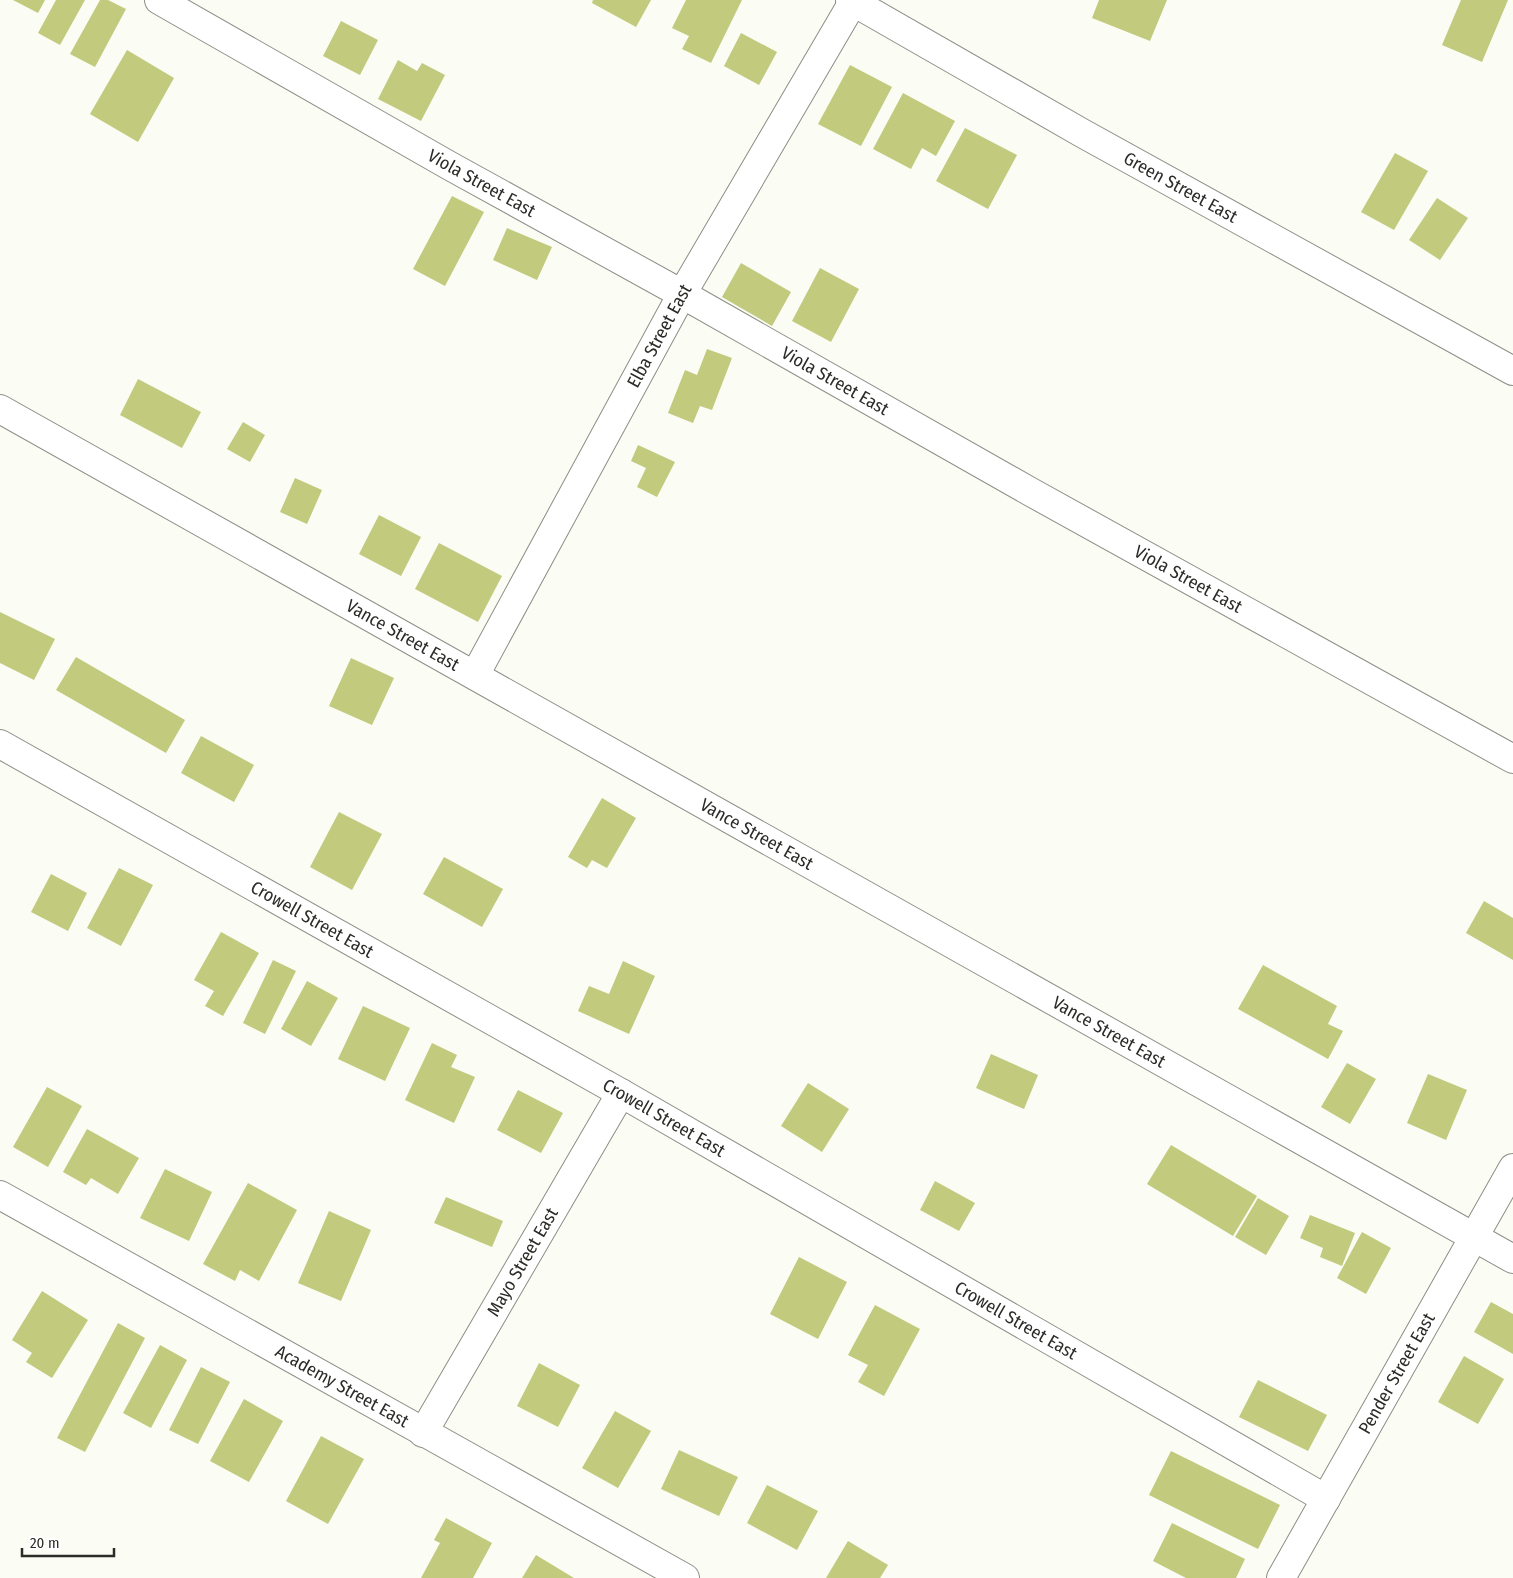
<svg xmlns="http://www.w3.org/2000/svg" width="1513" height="1578" viewBox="0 0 1513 1578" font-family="'Fira Sans Condensed',sans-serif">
  <rect width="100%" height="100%" fill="#fbfcf4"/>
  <!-- building -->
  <path fill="#c1ca7d" d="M13 0H45L38 13Z
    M56 0H85L60 45 38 33Z
    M100 0H108L126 9 95 67 70 54Z
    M593 0H651L636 27 592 3Z
    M686 0H742L711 63 682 49 689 36 672 28Z
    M1099 0H1167L1150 41 1092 18Z
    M1461 0H1508L1482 62 1442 45Z
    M341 21 378 40 360 75 323 56Z
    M741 33 777 52 759 85 724 66Z
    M127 50 174 78 138 142 90 114Z
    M398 60 417 71 422 63 445 75 421 121 378 99Z
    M850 65 892 87 861 146 818 124Z
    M903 93 955 121 936 156 922 148 911 169 873 149Z
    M965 128 1017 155 988 209 936 181Z
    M1395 153 1428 171 1394 230 1361 212Z
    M452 196 484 212 445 286 413 269Z
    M1437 198 1468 218 1440 260 1409 240Z
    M507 228 552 247 537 280 493 260Z
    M741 263 791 292 772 326 722 297Z
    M820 268 859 289 831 342 792 321Z
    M707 349 732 358 712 410 700 406 693 423 668 413 685 370 697 375Z
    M138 379 201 412 182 448 120 415Z
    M243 422 265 435 250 462 227 449Z
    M638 445 675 462 657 497 637 487 646 468 631 461Z
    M295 478 322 490 307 524 280 512Z
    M379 515 421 537 401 576 359 554Z
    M439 543 502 576 478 622 415 589Z
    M0 612 55 639 34 680 0 663Z
    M76 657 185 720 166 753 56 690Z
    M351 658 394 678 372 725 329 706Z
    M201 736 254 765 234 802 181 773Z
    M602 798 636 818 607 868 592 860 587 868 568 857Z
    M339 812 382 834 352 890 310 867Z
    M444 857 503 889 482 927 423 894Z
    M119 868 153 885 121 946 87 928Z
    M51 874 87 893 68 931 31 912Z
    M1484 901 1513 918V960L1466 933Z
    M221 932 259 953 223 1016 205 1006 214 991 194 980Z
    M273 960 296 971 265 1034 243 1023Z
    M623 961 655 976 629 1034 578 1011 589 986 609 994Z
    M1263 965 1337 1006 1328 1024 1343 1031 1328 1059 1238 1009Z
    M307 981 338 998 311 1046 281 1029Z
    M363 1006 410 1028 385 1081 338 1059Z
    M432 1043 457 1055 451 1067 475 1077 454 1123 405 1100Z
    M991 1054 1038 1075 1024 1109 976 1088Z
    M1347 1063 1376 1079 1350 1124 1321 1107Z
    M1428 1074 1467 1090 1446 1140 1407 1123Z
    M808 1083 849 1109 822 1152 781 1126Z
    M47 1087 82 1106 48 1167 13 1147Z
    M518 1090 563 1113 541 1153 497 1130Z
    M87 1129 139 1158 118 1194 91 1178 86 1185 63 1172Z
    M1171 1145 1257 1196 1233 1236 1147 1184Z
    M165 1169 212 1192 189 1241 140 1218Z
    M935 1181 975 1203 959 1231 920 1210Z
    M248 1183 297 1210 259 1281 240 1270 235 1281 203 1264Z
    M446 1197 503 1221 492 1247 434 1223Z
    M1258 1198 1289 1216 1266 1255 1235 1237Z
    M329 1211 371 1230 341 1301 298 1283Z
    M1310 1215 1355 1233 1342 1266 1320 1257 1323 1248 1300 1238Z
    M1362 1232 1391 1248 1366 1294 1337 1278Z
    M799 1257 847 1282 818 1339 770 1314Z
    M42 1291 88 1320 52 1378 26 1362 32 1353 12 1340Z
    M1491 1302 1513 1314V1354L1474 1332Z
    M875 1305 920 1329 884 1396 858 1382 868 1365 848 1355Z
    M118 1323 145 1338 85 1452 57 1438Z
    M160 1345 187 1360 151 1428 123 1413Z
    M1464 1356 1504 1379 1478 1424 1438 1402Z
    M539 1363 580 1385 558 1427 517 1406Z
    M201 1367 230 1382 198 1444 169 1430Z
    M1258 1380 1327 1415 1308 1451 1239 1417Z
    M244 1399 283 1421 249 1482 210 1461Z
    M615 1411 651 1431 618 1488 582 1468Z
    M321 1436 364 1459 328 1524 286 1501Z
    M679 1450 738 1477 719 1516 661 1489Z
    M1171 1451 1280 1505 1258 1549 1149 1495Z
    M767 1485 818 1511 797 1550 747 1523Z
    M446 1518 492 1543 473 1578H421L440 1543 434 1540Z
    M1172 1523 1245 1559 1236 1578H1186L1153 1561Z
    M848 1541 888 1565 880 1578H826Z
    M536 1555 574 1578H522Z"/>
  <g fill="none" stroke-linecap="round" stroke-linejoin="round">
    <defs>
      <g id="minor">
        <path id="s1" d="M159 0 450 166 682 294 1029 491 1513 759"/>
        <path id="s2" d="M850 0 1082 133 1513 371"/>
        <path id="s3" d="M0 409 1513 1259"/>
        <path id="s4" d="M475 675 682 294 853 2"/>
        <path id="s5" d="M0 744 621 1093 1326 1499"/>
        <path id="s6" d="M0 1195 685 1578"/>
        <path id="s7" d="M423 1433 621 1093"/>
        <path id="s8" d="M1281 1578 1513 1168"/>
      </g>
    </defs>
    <!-- minor casing -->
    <use href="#minor" stroke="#8d8e87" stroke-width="30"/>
    <!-- minor -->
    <use href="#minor" stroke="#fff" stroke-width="28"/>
  </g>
  <g text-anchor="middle" stroke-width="4" stroke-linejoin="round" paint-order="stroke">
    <!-- street labels -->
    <g font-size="18" fill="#2b2b28" stroke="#fff">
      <text dy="6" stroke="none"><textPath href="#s1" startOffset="371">Viola Street East</textPath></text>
      <text dy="6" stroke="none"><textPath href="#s2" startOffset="380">Green Street East</textPath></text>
      <text dy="6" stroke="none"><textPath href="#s4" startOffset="386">Elba Street East</textPath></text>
      <text dy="6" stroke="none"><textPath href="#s1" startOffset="776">Viola Street East</textPath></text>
      <text dy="6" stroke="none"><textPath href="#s1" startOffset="1181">Viola Street East</textPath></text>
      <text dy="6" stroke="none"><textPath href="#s3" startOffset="462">Vance Street East</textPath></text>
      <text dy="6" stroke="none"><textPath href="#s3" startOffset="868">Vance Street East</textPath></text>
      <text dy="6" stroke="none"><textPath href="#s5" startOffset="358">Crowell Street East</textPath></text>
      <text dy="6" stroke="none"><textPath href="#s3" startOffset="1272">Vance Street East</textPath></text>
      <text dy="6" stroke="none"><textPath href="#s5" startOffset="762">Crowell Street East</textPath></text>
      <text dy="6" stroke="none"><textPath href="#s7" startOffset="198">Mayo Street East</textPath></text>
      <text dy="6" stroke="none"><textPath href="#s5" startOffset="1168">Crowell Street East</textPath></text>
      <text dy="6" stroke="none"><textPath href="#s8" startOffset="235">Pender Street East</textPath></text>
      <text dy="6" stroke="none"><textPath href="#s6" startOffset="392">Academy Street East</textPath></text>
    </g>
  </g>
  <!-- scale -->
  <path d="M22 1548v8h92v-8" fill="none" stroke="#2b2b28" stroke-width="2.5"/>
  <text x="30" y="1548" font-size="15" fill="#2b2b28" stroke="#ffffff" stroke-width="4" paint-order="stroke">20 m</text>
</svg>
